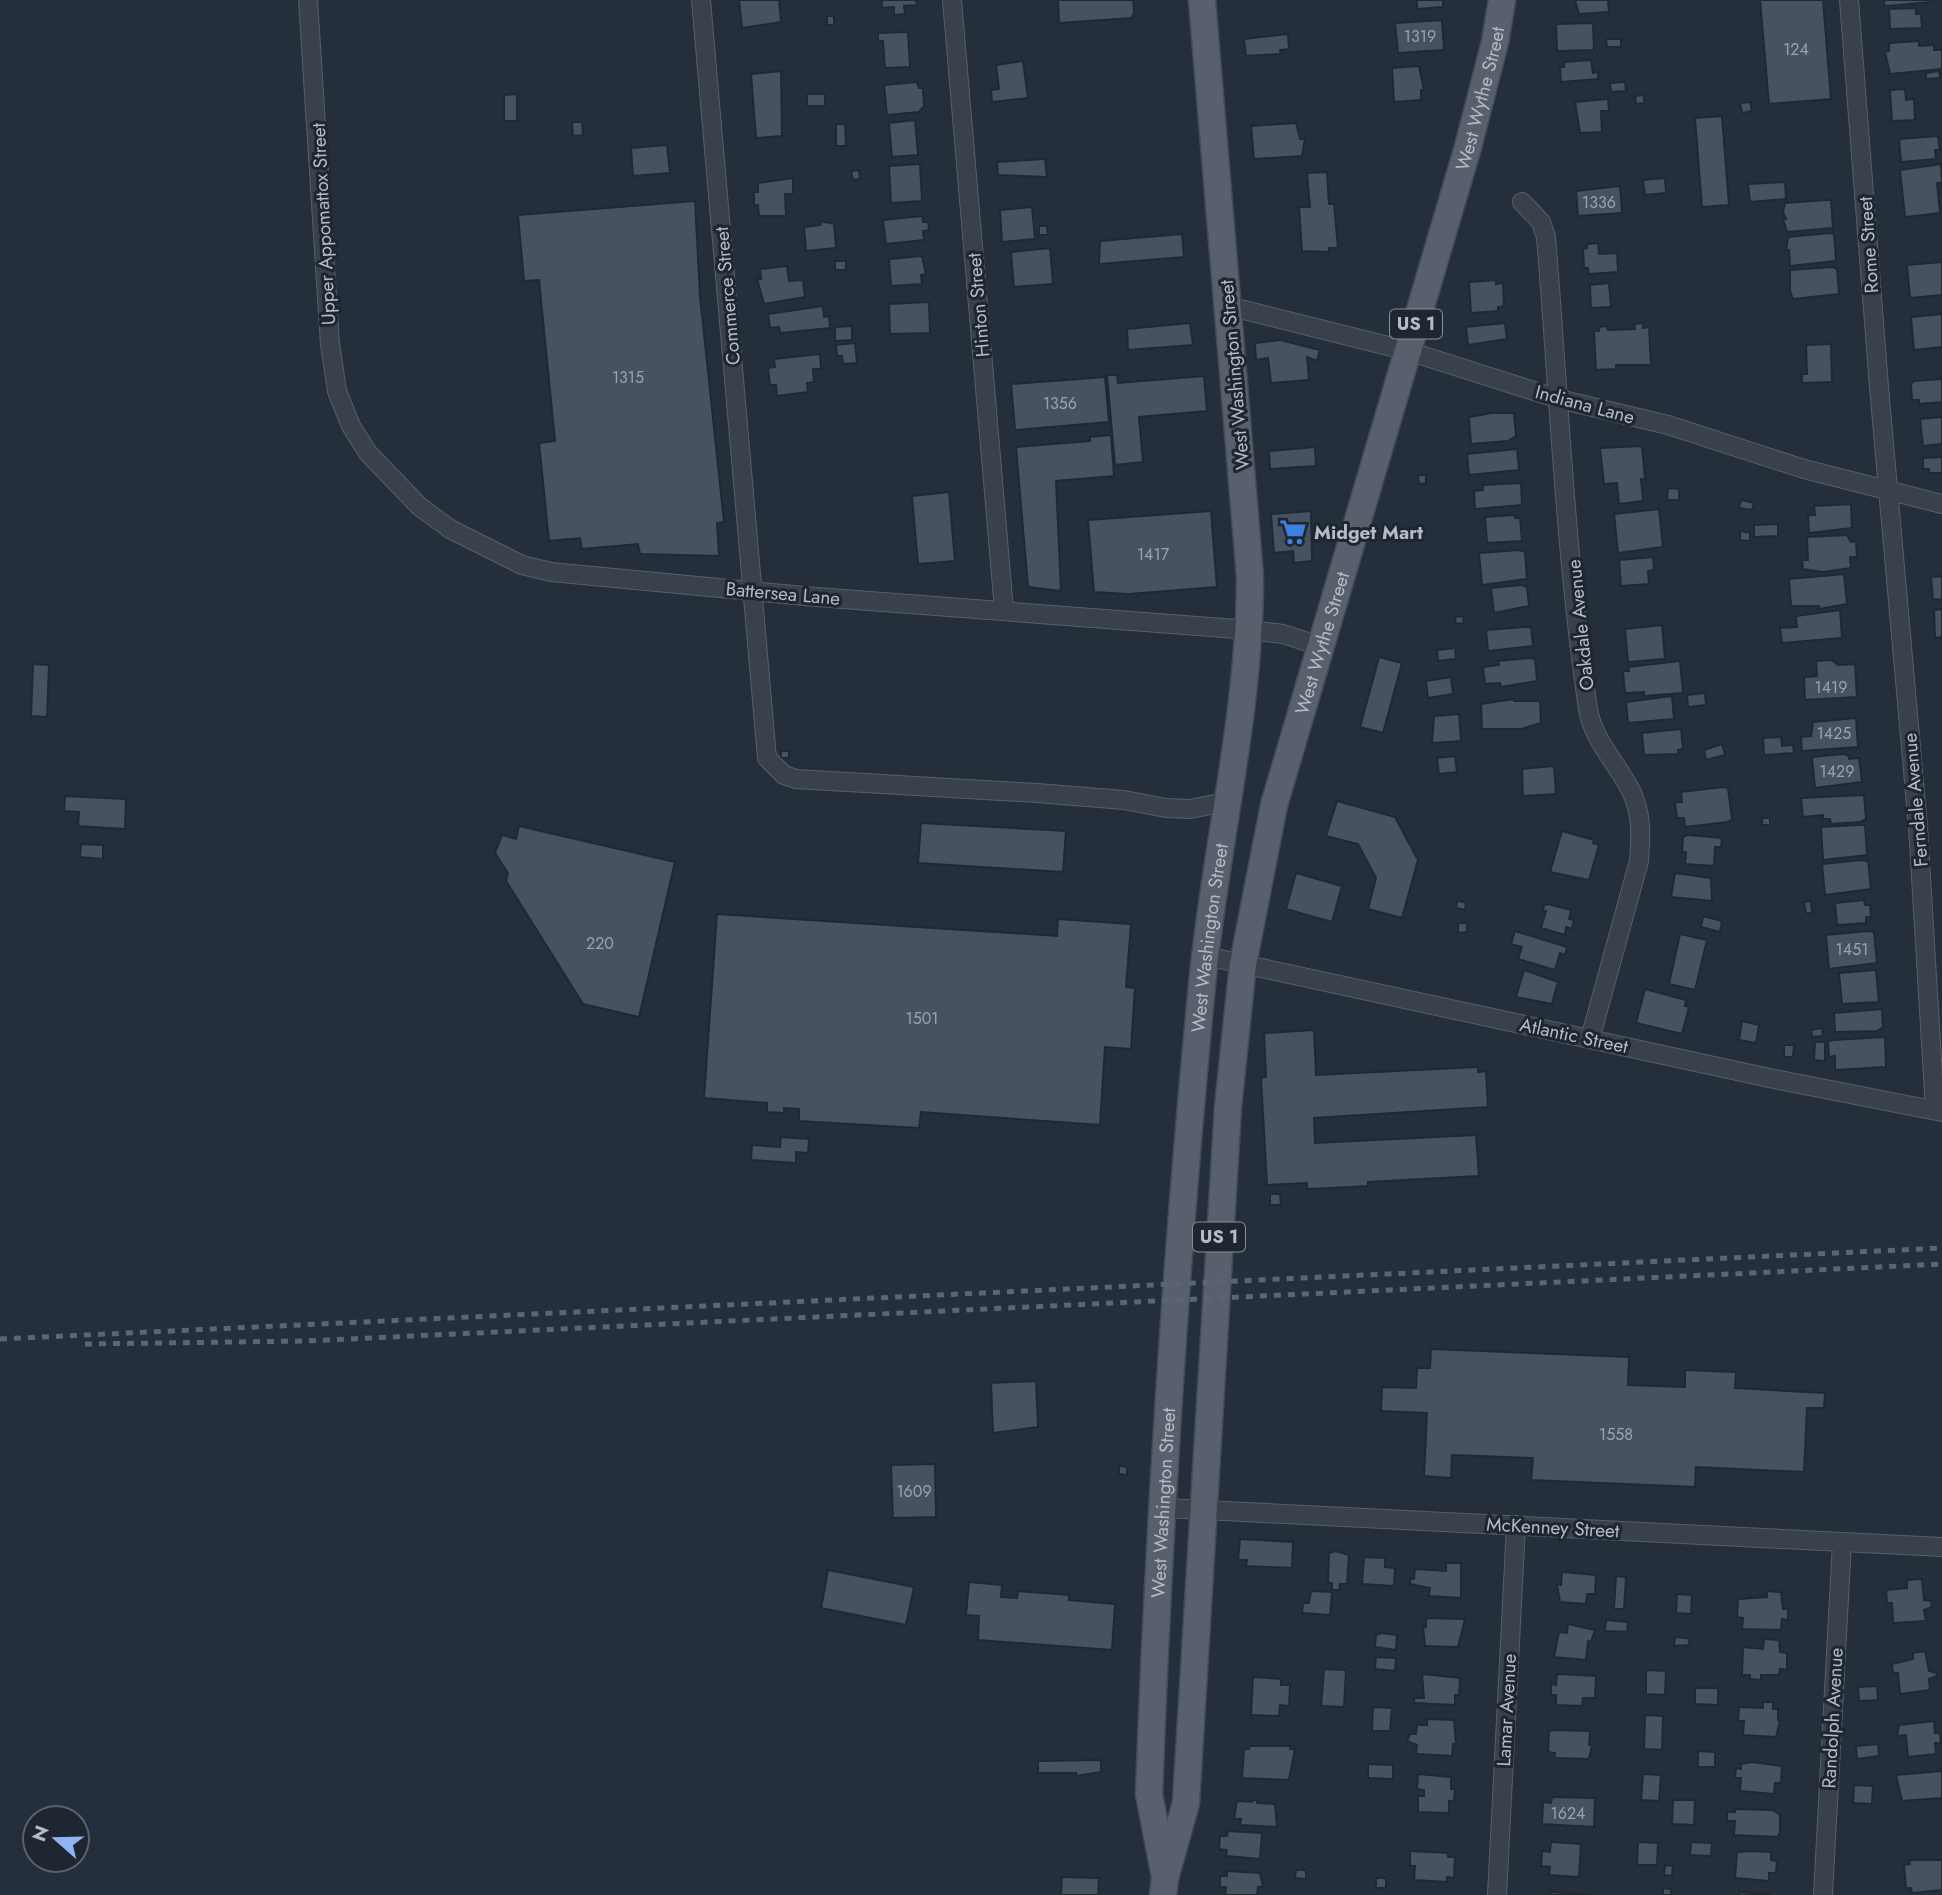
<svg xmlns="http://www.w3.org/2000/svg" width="1942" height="1895" viewBox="0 0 1942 1895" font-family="Jost,sans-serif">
  <rect width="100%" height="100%" fill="#252f3c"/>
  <!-- building -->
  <path fill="#475260" stroke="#202834" stroke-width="2" d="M739 0H779L781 22 742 28Z
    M882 0H916L917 5 904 6 905 14 894 15V7L882 8Z
    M1058 0H1133L1134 12 1132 18 1059 23Z
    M1417 0H1443V7L1417 9Z
    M1575 0H1608L1609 12 1579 14Z
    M1760 0H1823L1831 99 1769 104Z
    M1884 0H1931V2L1888 6 1884 5Z
    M1916 8V14H1921L1922 28 1890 29 1889 9Z
    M827 16H834V25H827Z
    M1442 20 1444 50 1398 53 1395 23Z
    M1593 23 1594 50 1557 51 1556 24Z
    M908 32 910 67 885 68 883 41H878V33Z
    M1288 34 1289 49 1280 50 1281 54 1246 56 1244 39Z
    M1606 39H1621V47H1607Z
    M1919 41V46L1934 45V50H1942V69L1890 74 1885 52 1889 51V43Z
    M1591 60 1593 73 1598 72V79L1561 82 1560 67H1564V62Z
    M1023 61 1028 98 992 102 991 90 999 89 996 65Z
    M1419 66 1424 90H1421V100L1394 102 1392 68Z
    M781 71 782 136 756 138 751 74Z
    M1939 71 1940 78 1926 79V73Z
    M917 82 919 88H923L924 106 919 112 887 115 884 85Z
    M1625 82 1626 91 1611 92 1610 83Z
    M1905 89 1906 100 1914 99 1915 120 1892 121 1890 90Z
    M517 94V121H504V95Z
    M807 94H825V106H807Z
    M1644 95V103L1636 104 1635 96Z
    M1608 99 1609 111H1601L1602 132 1580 133 1575 102Z
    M1750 102 1752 111 1742 113 1740 103Z
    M1722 116 1729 205 1702 207 1695 118Z
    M915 120 918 155 892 157 889 123Z
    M572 122H582L583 135 573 136Z
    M1296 123 1300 139H1305L1302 156 1254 159 1251 126Z
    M836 124H845L846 146H836Z
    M1938 136 1940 150H1935L1936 159 1901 162 1899 139Z
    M667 145 670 173 633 176 631 148Z
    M1045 159 1047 177 998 175 997 162Z
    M920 164 922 201 891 203 889 166Z
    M1941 164 1942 183H1937L1940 213 1905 217 1900 170Z
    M859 170 860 179 853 180 851 171Z
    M1327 172 1329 204H1334L1338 248H1329V252L1302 251 1299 207H1310L1307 173Z
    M793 178V194H785L786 216H759L758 205 754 206V192H758V183Z
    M1665 178 1666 193 1645 195 1643 180Z
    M1785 182 1786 199 1750 202 1748 184Z
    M1620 186 1622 213 1578 216 1576 191Z
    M1827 200H1831L1833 228 1787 232 1783 219H1786L1783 212 1785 203Z
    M695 201 700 296 724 522 717 523 719 556 640 554 638 544 582 549 580 538 549 541 539 443 555 441 539 280 524 281 518 215Z
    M1032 207 1035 239 1002 242 1000 210Z
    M922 216 923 222H928L929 230 923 231 924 240 886 244 883 220Z
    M820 221 834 224 836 248 806 251 804 227 821 225Z
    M1039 226H1047L1048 235H1039Z
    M1830 233 1834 234 1836 261 1790 266 1789 250H1786L1788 237Z
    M1182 234 1184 257 1099 264 1100 241Z
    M1598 243 1599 254 1617 253 1618 272 1589 274 1588 268H1584L1583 249 1587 248V244Z
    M1050 248 1053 284 1014 287 1011 252Z
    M922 256 926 274 921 275 922 284 891 286 889 259Z
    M835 261H846V270H835Z
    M1942 262V295L1910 298 1907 265Z
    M787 266 789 281 803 280 805 297 764 304 757 279H761L760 269Z
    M1833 267 1837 269 1839 294 1793 299 1790 291V270Z
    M1496 280V284L1503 283 1504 306 1498 307V311L1471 313 1469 282Z
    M1609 283 1611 307 1591 308 1590 285Z
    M929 302 930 333 890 334 889 304Z
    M823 306 824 317 829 316 830 328 780 333 779 327 770 328 768 314Z
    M1942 314V347L1914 350 1911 317Z
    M1190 323 1193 345 1128 350 1127 329Z
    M1505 323 1507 339 1468 345 1466 327Z
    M1643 323V328L1649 327 1651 365H1616V369L1596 370 1594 331H1599V327L1607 326 1608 330 1635 329 1634 324Z
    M852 326V340L835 341V327Z
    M1280 340 1320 350 1317 361 1307 357 1309 380 1271 383 1268 358 1256 360 1255 343Z
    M855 343 857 363 843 364 842 356H837L836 345Z
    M1831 344 1832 382 1802 383V374H1807L1806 345Z
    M820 354 821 369H813L814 382 807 383 808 392 777 396 776 385H770L768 368 775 367 774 359Z
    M1107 375H1117L1118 383 1204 376 1207 411 1139 417 1143 462 1115 465Z
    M1105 377 1109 422 1015 430 1011 384Z
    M1942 379V402L1919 404V400H1912L1911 384 1914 381Z
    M1492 413H1514L1516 436 1508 441 1471 444 1469 417Z
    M1942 417V444L1923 446 1920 419Z
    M1111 435 1114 476 1056 481 1061 591 1028 587 1016 447 1090 441V437Z
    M1642 446 1645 479H1641L1643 501 1619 504 1617 483 1604 484 1600 448Z
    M1315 447 1316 466 1270 469 1269 451Z
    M1517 449 1519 470 1469 475 1467 454Z
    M1942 457V473H1929V469H1923V458Z
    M1418 475H1426V483L1419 484Z
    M1521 483 1522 505 1475 509 1474 491 1483 490V485Z
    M1668 488 1679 489V500H1667Z
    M949 492 955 561 918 564 912 496Z
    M1741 500 1754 503 1752 510 1739 508Z
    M1851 504 1852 528 1809 533 1808 515H1815L1814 506Z
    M1659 509 1663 547 1618 553 1614 514Z
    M1211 511 1217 587 1129 594 1094 592 1088 520Z
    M1311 511 1312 561 1294 563 1293 551 1274 553 1271 514Z
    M1515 515V518H1520L1522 541 1487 543 1485 517Z
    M1778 524V536L1754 537V525Z
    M1740 531 1750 533V541L1740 540Z
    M1847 535 1851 542 1856 541 1857 557H1850L1851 568 1823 572 1803 569 1802 560H1808L1807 537Z
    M1519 550 1525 552 1527 579 1482 585 1479 553Z
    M1653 557 1654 570 1648 571 1649 584 1621 586 1619 560Z
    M1844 574 1847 604 1819 609V606H1791L1789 579Z
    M1942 576V600L1933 599 1931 577Z
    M1522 585 1527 587 1529 606 1494 613 1491 588Z
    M1942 609V637L1935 638 1934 610Z
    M1840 610 1842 638 1782 643 1780 628 1797 627 1796 616Z
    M1463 616 1464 623 1456 624 1455 617Z
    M1662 625 1665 659 1628 662 1625 629Z
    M1525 627H1531L1533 646 1488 651 1486 630Z
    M1455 648 1456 659 1438 661 1437 650Z
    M1379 657 1402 663 1383 733 1360 727Z
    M1529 658 1535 659 1537 681 1501 687 1500 683 1485 684 1483 667 1499 665 1498 661Z
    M1832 660 1838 665 1855 664 1857 697 1805 700 1804 677 1817 676 1816 661Z
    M1680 661 1683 693 1644 696V692L1625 693 1623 671H1629L1628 667Z
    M33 664 49 665 47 717 31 716Z
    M1451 677 1453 694 1428 698 1426 681Z
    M1705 693 1706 705 1688 707 1687 695Z
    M1672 696 1674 719 1628 723 1626 702Z
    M1514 699V701H1540L1541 723 1521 729H1482L1481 704Z
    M1459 714 1461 741 1432 743 1434 716Z
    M1856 718 1858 747 1802 751 1801 737 1811 736 1813 722Z
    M1681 729 1683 749 1678 750V754L1644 755 1642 733Z
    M1781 737 1782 746 1793 745 1794 753 1764 755 1763 738Z
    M1722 744 1725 755 1706 760 1704 750Z
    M781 751H789V758H781Z
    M1843 754 1849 756V759L1859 758 1862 782 1815 788 1812 757Z
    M1455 756 1457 772 1439 774 1437 758Z
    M1554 766 1556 794 1523 796 1522 769Z
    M1723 787 1728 788 1732 819 1728 822 1685 827 1684 818H1677L1675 802H1682L1681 792Z
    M1864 795 1866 819 1860 822 1831 824 1830 819H1823V815L1803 817 1801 798Z
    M65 796 126 799 125 829 78 826 79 812 64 811Z
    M1337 801 1395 817 1418 860 1402 918 1368 909 1376 878 1358 844 1326 836Z
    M1762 818H1770V825H1762Z
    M921 823 1066 831 1063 872 918 863Z
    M1859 825H1865L1867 855 1823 860 1821 827Z
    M519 826 675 862 639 1017 583 1004 506 881 508 873 495 853 502 835 516 839Z
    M1562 831 1594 840 1593 843 1599 845 1589 880 1550 872Z
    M1687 835 1722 838 1721 847H1715L1714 866 1685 864 1686 852H1682L1683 837Z
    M81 844 103 845V859L80 857Z
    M1862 860 1868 861 1871 889 1825 895 1822 864Z
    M1296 873 1342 886 1332 922 1286 909Z
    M1675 873 1711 878 1712 901 1671 897Z
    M1864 900 1865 905H1870L1871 917H1866V923L1837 925 1835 903Z
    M1457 901 1466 902 1465 910 1456 908Z
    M1811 901 1812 913H1806L1804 902Z
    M1548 904 1571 910 1569 919 1574 920 1572 929 1566 927 1565 935 1541 928 1546 911 1543 910 1544 905Z
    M717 914 1057 936 1058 919 1131 924 1126 987 1135 988 1131 1049 1105 1047 1100 1125 921 1112 919 1128 799 1121V1109L784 1108V1113L767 1112V1103L704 1098Z
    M1703 916 1722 921 1720 932 1701 927Z
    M1458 923H1467V932L1458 933Z
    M1515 931 1567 947 1565 955 1560 953 1555 970 1518 959 1522 947 1511 944Z
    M1868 931 1874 932 1877 963 1829 969 1826 935Z
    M1680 934 1707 940 1695 990 1669 984Z
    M1524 970 1558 982 1552 1004 1516 997Z
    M1876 970 1879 1002 1842 1004 1839 973Z
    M1645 989 1686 1000 1685 1006 1689 1007 1682 1034 1636 1023Z
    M1882 1009 1883 1027 1877 1031 1835 1032 1834 1013Z
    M1742 1021 1759 1025 1756 1043 1739 1040Z
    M1822 1028 1823 1036 1812 1037 1811 1030Z
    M1314 1030 1316 1075 1478 1067V1072L1486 1071 1488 1107 1314 1118 1315 1143 1476 1135 1479 1176 1368 1182V1186L1351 1187 1307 1189V1183L1267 1185 1261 1078 1266 1077 1264 1033Z
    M1885 1037 1886 1067 1835 1070V1056L1829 1057 1828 1042 1832 1040Z
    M1815 1042H1825V1061L1814 1060Z
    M1784 1045H1794L1793 1057H1784Z
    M781 1137 809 1139 808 1153 796 1152V1163L751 1160 752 1145 780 1147Z
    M1270 1194H1280L1281 1205H1270Z
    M1431 1349 1629 1357 1628 1385 1685 1387V1370L1736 1372 1735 1388 1825 1393 1824 1408H1807L1804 1472 1696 1467 1695 1487 1531 1480 1533 1458 1452 1455 1451 1478 1424 1476 1427 1413 1381 1411 1382 1387 1416 1388 1417 1368H1430Z
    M1036 1381 1038 1427 993 1433 991 1383Z
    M935 1464 936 1517 893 1518 891 1465Z
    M1119 1466 1127 1467V1475L1119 1474Z
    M1240 1539 1293 1542 1292 1568 1246 1566 1247 1560H1238Z
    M1335 1551 1349 1555 1347 1584H1340L1339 1590H1332V1583H1328L1329 1553Z
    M1364 1557 1385 1558V1567L1395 1568 1394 1586 1362 1584Z
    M1446 1563H1461V1598L1429 1596 1430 1588 1410 1584V1579H1414L1415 1569 1446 1571Z
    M828 1570 914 1587 906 1625 821 1608Z
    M1562 1572 1596 1575 1595 1594H1587L1586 1604 1560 1602 1557 1584 1561 1585Z
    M1616 1576 1626 1577 1624 1609H1614Z
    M1922 1579 1924 1600 1931 1601 1932 1607 1924 1610 1926 1621 1893 1623 1892 1603H1887L1886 1590 1907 1588V1580Z
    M969 1582 1002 1585 1001 1597 1017 1598 1018 1591 1069 1595V1600L1115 1604 1112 1650 978 1640 979 1616 966 1615Z
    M1311 1591 1332 1592 1330 1615 1302 1613 1303 1603H1309Z
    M1767 1591 1781 1592 1783 1609H1788V1620L1782 1619 1781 1630 1742 1629 1743 1618 1737 1617 1738 1599 1767 1597Z
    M1677 1594 1692 1595 1691 1614 1676 1613Z
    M1426 1618 1465 1619 1458 1647 1425 1646 1423 1626 1426 1627Z
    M1606 1620 1628 1622 1627 1632 1605 1631Z
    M1568 1624 1595 1630 1591 1642 1588 1641 1586 1660 1554 1657 1559 1632 1567 1633Z
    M1382 1633 1397 1635 1396 1650 1375 1647 1376 1635Z
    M1675 1637 1688 1638 1690 1645 1674 1646Z
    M1764 1639 1779 1640 1780 1652 1787 1653V1670L1780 1669 1779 1675H1761V1680L1750 1679V1675H1742L1743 1647 1763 1649Z
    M1925 1651 1929 1671 1937 1673V1676L1929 1679 1930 1690 1900 1694 1898 1673H1893L1892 1664 1913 1659V1653Z
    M1376 1657 1396 1658 1395 1671 1375 1669Z
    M1324 1669 1346 1670 1344 1707 1321 1706Z
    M1646 1670 1666 1671 1665 1695 1646 1694Z
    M1422 1674 1460 1678 1459 1695H1455V1705L1414 1703V1698H1424Z
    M1557 1674 1596 1676 1595 1698H1583L1582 1706 1556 1705V1695H1551V1684L1556 1685Z
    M1253 1677 1281 1679V1685H1290L1289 1706 1280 1705 1279 1716 1251 1715Z
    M1877 1686 1878 1700 1859 1701 1858 1687Z
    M1695 1688H1718V1705L1695 1704Z
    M1763 1702H1773V1709H1778V1720H1780L1776 1737 1743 1735 1744 1721H1738L1739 1707 1763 1708Z
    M1373 1707 1392 1708 1390 1731H1372Z
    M1645 1715 1663 1716 1662 1750 1644 1749Z
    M1427 1719 1454 1720 1456 1744H1453L1452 1756 1416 1754 1417 1745 1407 1741 1410 1734H1416L1417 1725H1427Z
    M1934 1721 1935 1733H1940L1941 1743H1935L1936 1754 1908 1757 1906 1735 1897 1736 1899 1725Z
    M1555 1730 1590 1731 1589 1745H1592L1589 1759 1554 1758 1555 1753 1548 1752 1549 1731Z
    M1878 1744 1879 1756 1857 1759 1856 1746Z
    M1250 1746H1291L1290 1749H1295L1289 1780 1242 1778 1244 1749H1249Z
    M1698 1751 1715 1752V1767H1698Z
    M1101 1760V1772L1076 1776V1773H1038V1761Z
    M1752 1762 1782 1766 1781 1783H1775L1774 1794 1740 1791 1741 1778H1735L1736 1768 1741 1769V1764Z
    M1368 1764 1393 1765V1779L1368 1778Z
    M1942 1771V1798L1902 1801 1896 1775Z
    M1418 1774 1451 1777V1789H1455L1454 1801H1449V1813L1418 1812V1796H1424V1790L1417 1789Z
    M1643 1774 1661 1775 1659 1801 1641 1800Z
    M1854 1785 1873 1786 1872 1804 1853 1803Z
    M1552 1797 1595 1798 1594 1827 1542 1824 1543 1802 1551 1803Z
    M1252 1800H1257V1803L1275 1804 1277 1827 1240 1825 1241 1819H1234L1237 1801 1252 1802Z
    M1673 1800H1695L1694 1825 1672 1824Z
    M1735 1809 1773 1810 1780 1815V1833L1777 1837 1734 1835 1735 1821H1727V1812H1735Z
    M1228 1831 1262 1833 1260 1859 1226 1856 1227 1850 1219 1849 1220 1836H1227Z
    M1551 1842 1581 1844 1579 1877 1549 1875 1550 1867 1541 1866 1542 1851 1550 1852Z
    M1638 1842 1658 1843 1657 1865H1637Z
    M1691 1842 1712 1843 1711 1856 1690 1855Z
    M1410 1851 1448 1853V1857H1455L1454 1878 1447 1877V1882L1414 1880 1415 1866H1410Z
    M1752 1851 1771 1852V1860L1777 1861 1776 1873H1769V1881L1735 1878 1737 1852Z
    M1909 1860H1942V1890L1912 1893 1911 1888H1906L1904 1865 1910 1864Z
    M1665 1865 1673 1866 1672 1876 1664 1875Z
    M1296 1870H1306V1879L1295 1878Z
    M1227 1871 1260 1873 1263 1887H1258L1257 1895H1225L1226 1887H1220V1876H1227Z
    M1062 1877 1099 1878 1098 1895H1061Z
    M1376 1878H1386V1888H1376Z
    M1663 1888 1671 1889V1895H1663Z
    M1550 1892 1593 1895H1550Z
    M1739 1892 1769 1894V1895H1739Z"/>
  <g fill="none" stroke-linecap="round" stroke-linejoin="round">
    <defs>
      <path id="street" d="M308 0 330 344 337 391 351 426 368 453 419 506 450 529 522 565 551 572 804 596 1250 630 1283 634 1320 646
        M701 0 767 758 784 775 796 779 1037 793 1124 800 1166 808 1190 809 1230 801
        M952 0 1004 610
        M1849 0 1879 387 1918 827 1935 1110
        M1522 202 1541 222 1546 237C1559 394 1565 553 1588 709 1593 741 1619 765 1632 793 1642 815 1641 837 1639 861L1590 1039
        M1228 306 1408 351 1559 399 1668 425 1804 469 1942 504
        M1206 956 1774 1079 1942 1112
        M1165 1508 1942 1547
        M1497 1895 1516 1525
        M1823 1895 1842 1542"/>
      <g id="primary">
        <path id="s1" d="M1164 1872 1149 1794C1159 1524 1176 1254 1202 985 1215 848 1250 715 1250 577L1202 0"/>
        <path id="s2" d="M1163 1895 1165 1878 1186 1803 1228 1107 1243 964 1274 805 1468 147 1495 42 1502 0"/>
      </g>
    </defs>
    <!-- street casing -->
    <use href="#street" stroke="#575f6b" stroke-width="20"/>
    <!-- primary casing -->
    <use href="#primary" stroke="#424a56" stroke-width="29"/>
    <!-- street -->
    <use href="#street" stroke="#39414d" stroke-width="18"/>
    <!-- primary -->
    <use href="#primary" stroke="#57606c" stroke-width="26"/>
    <!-- rail -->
    <path stroke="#5b6573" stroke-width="5" stroke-dasharray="7 7" stroke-linecap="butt" d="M0 1339 1942 1248
      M85 1344 306 1341 1942 1264"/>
  </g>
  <!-- icons -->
  <defs>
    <symbol id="supermarket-bare" viewBox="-9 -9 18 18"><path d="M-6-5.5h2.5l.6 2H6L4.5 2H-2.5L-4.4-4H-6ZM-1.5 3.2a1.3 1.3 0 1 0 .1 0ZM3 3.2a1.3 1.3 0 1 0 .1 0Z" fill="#3f7fe0" stroke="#1e2632" stroke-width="2.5" paint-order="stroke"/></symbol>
  </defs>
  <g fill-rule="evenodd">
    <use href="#supermarket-bare" x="1274" y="513" width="38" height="38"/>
  </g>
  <g text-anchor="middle" stroke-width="6" stroke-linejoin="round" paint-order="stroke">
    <!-- number labels -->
    <g font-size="16" fill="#9aa2ae">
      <text x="1420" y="42">1319</text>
      <text x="1796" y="55">124</text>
      <text x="1599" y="208">1336</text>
      <text x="628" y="383">1315</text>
      <text x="1060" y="409">1356</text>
      <text x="1153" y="560">1417</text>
      <text x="1831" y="693">1419</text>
      <text x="1834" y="739">1425</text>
      <text x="1837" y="777">1429</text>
      <text x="600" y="949">220</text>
      <text x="1852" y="955">1451</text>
      <text x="922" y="1024">1501</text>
      <text x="1616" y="1440">1558</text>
      <text x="914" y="1497">1609</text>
      <text x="1568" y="1819">1624</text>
    </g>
    <!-- shield labels -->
    <g fill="#1e2632" stroke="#888f9b" stroke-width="2">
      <rect x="1390" y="309.5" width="52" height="29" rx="5"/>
      <rect x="1193" y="1222.5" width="52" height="29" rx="5"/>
    </g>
    <g font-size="18" font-weight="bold" fill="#b5bcc8">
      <text x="1416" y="330">US 1</text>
      <text x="1219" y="1243">US 1</text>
    </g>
    <!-- street labels -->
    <g font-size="19" fill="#b5bcc8" stroke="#1e2632">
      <text dy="7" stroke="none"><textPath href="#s2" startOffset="1834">West Wythe Street</textPath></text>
      <text transform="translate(323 224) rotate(-93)" y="7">Upper Appomattox Street</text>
      <text transform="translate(1868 245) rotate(-94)" y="7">Rome Street</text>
      <text transform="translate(727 296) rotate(-95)" y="7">Commerce Street</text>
      <text transform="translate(978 305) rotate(-95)" y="7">Hinton Street</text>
      <text transform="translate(1234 375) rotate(-95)" y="7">West Washington Street</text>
      <text transform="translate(1585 404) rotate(15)" y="7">Indiana Lane</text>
      <text transform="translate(783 593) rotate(5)" y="7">Battersea Lane</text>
      <text transform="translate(1580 625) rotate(-96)" y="7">Oakdale Avenue</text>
      <text dy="7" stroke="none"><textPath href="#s2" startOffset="1267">West Wythe Street</textPath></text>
      <text transform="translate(1915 800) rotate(-95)" y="7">Ferndale Avenue</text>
      <text dy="7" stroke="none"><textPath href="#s1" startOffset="938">West Washington Street</textPath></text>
      <text transform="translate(1574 1035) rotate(12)" y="7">Atlantic Street</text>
      <text dy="7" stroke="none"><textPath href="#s1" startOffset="371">West Washington Street</textPath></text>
      <text transform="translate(1553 1527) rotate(3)" y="7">McKenney Street</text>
      <text transform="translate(1506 1710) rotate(-87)" y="7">Lamar Avenue</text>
      <text transform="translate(1832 1718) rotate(-87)" y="7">Randolph Avenue</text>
    </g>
    <!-- poi labels -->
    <g font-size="19" font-weight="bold" fill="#b5bcc8" stroke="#1e2632" text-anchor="start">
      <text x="1314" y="539">Midget Mart</text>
    </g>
  </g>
  <!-- north arrow -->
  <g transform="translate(56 1839) rotate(290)"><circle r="33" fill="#1e2632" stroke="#5a626e" stroke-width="2"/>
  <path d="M0-5L12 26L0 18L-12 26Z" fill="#90b4f1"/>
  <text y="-10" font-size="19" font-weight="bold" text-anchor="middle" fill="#b5bcc8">N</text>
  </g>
</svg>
